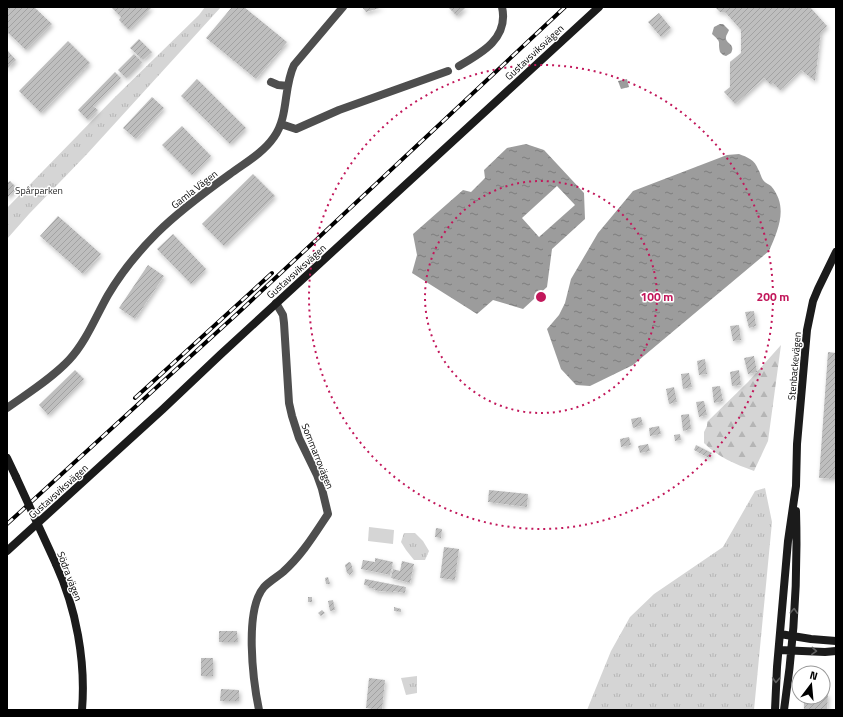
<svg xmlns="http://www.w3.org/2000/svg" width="843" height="717" viewBox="0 0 843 717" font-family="'Titillium Web',sans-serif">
  <defs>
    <pattern id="grass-tufts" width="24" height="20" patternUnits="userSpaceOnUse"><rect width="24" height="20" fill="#d5d5d5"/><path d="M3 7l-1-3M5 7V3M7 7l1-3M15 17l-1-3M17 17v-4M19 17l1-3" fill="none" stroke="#b5b5b5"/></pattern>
    <pattern id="forest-firs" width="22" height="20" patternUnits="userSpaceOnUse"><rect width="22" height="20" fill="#d5d5d5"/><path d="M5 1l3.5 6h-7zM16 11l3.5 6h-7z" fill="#b5b5b5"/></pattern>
    <pattern id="water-ripples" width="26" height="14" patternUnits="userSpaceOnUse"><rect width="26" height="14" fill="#9c9c9c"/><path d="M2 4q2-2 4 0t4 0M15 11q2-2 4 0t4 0" fill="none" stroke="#7d7d7d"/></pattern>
    <pattern id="building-hatch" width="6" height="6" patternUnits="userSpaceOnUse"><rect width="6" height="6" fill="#bebebe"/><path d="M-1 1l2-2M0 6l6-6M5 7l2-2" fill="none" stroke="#a2a2a2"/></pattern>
    <filter id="shadow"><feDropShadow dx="1.5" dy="2.5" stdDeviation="2" flood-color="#0004"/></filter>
  </defs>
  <rect width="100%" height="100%" fill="#fff"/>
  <!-- grass -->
  <path fill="url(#grass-tufts)" d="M205 7H221L87 154 29 214 7 239V208L114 98 199 15Z
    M765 488 772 522 754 710H587L611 651 630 617 654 594 723 547 755 491Z
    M404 533H415L423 541 429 551 425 560H414L406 550 401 542Z
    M417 676V693L406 695 401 678Z"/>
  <!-- forest -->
  <path fill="url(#forest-firs)" d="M781 345 768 441 754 471C735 464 718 457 704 443V432L707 426V422L748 382Z"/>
  <!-- pitch -->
  <path fill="#d5d5d5" d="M369 527 394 530 393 544 368 541Z"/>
  <!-- water -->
  <path fill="url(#water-ripples)" fill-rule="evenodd" d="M720 24H723L729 30C728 33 726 35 726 37 725 44 736 43 731 53L726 56 723 55 720 52C717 40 723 44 712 34L714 27Z
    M627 79 629 87 621 89 618 81Z
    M526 144 544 150 584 193 585 219 552 249 547 287 523 309 493 300 477 314 412 273 417 255 413 234 463 190 471 192 485 178 484 170 507 148ZM557 186 575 205 539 237 522 218Z
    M739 154C747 157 755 160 758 169 760 172 761 177 763 180 765 183 769 184 771 186 789 207 778 230 769 251L633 365 590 386 576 385 561 369 547 329 559 315 565 303 571 279 598 233 633 191 727 155Z"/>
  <!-- building -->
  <path fill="url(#building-hatch)" filter="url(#shadow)" d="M7 7H34L52 24 26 50 7 32Z
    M111 7H152L129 30 119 20 121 17Z
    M232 7H244L287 42 256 79 206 38Z
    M362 7H383L366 12Z
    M448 7H466L457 16Z
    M715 7H810L827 26 821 32 815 81 801 70 780 90 773 83 771 85 764 78 735 104 724 92 730 87V62L741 53V30L725 12H720Z
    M659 13 671 28 661 37 648 22Z
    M139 39 152 52 143 60 130 48Z
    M68 41 90 63 41 113 19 91Z
    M7 50 16 60 7 69Z
    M134 54 142 62 126 78 118 70Z
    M115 72 121 78 93 106 98 110 88 120 78 110Z
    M197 79 246 128 230 144 181 96Z
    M152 97 164 108 136 139 123 128Z
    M182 126 211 156 192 175 162 145Z
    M253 174 275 196 224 246 202 224Z
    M10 181 17 188 7 198V183Z
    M58 216 101 254 83 274 40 236Z
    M173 234 206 269 191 284 157 249Z
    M148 265 164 276 135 319 119 308Z
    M754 311 756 326 749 328 745 312Z
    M739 325 741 340 733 341 730 326Z
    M828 352 836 353V479L819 478Z
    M754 356 757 372 748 374 744 358Z
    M705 359 707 374 699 375 697 361Z
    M75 370 84 379 48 415 39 405Z
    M739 370 741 385 732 386 730 372Z
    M689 373 692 387 683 389 681 374Z
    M720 386 723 401 714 403 712 387Z
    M674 387 677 402 669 404 666 389Z
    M704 401 707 415 699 417 696 402Z
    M689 414 691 429 683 431 681 415Z
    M641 417 643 425 633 428 631 419Z
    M659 426 661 434 650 436 649 428Z
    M680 434 681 440 675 441 674 435Z
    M629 437 631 445 621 447 620 439Z
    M648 444 650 451 640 453 638 446Z
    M696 445 712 453 709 458 694 450Z
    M489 490 528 494 527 507 488 502Z
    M436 528 442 529 441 538 435 537Z
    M444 547 459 549 455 580 440 578Z
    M375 558 393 562 390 575 361 569 363 560 375 562Z
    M402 561 414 564 410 583 391 578 393 569 400 571Z
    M349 562 351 563 353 571 350 575 347 573 345 565Z
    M328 577 330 584H326L325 578Z
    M365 579 406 587 405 593 393 591V592L379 591 374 590 375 588H369V586L364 585Z
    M308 597H312V602H308Z
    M333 600 335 610 330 611 328 601Z
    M394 607 401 609V612L394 611Z
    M322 610 325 613 321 616 318 613Z
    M219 631H237L238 642H219Z
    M201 658H213V676H201Z
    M369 678 385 680 382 710 366 708Z
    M221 689 239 690V701H220Z
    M823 694H828L827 710H804V697H823Z"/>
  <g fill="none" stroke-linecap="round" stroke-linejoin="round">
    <!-- street -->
    <path stroke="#4e4e4e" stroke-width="8" d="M459 66C482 53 509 38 502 7
      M271 82 278 85 288 86
      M281 124 296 129 339 110 448 71
      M7 408C28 393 51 379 69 360 86 342 96 316 108 295 121 273 139 251 157 233 179 211 205 192 230 174 245 163 263 153 274 137 289 116 283 88 294 65L343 7
      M259 710C253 681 244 610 264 587 270 581 277 577 283 572 302 555 314 535 328 514L322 489 317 475 299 438 292 416 289 403 284 323 283 315 276 303"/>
    <!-- secondary -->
    <path stroke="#1b1b1b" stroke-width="8" d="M7 458 16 477
      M7 551 163 409 220 355 599 7
      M56 564C76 608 86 661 82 710
      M780 634 811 639 836 641
      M779 650 825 652 836 651
      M775 710 777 667 788 541 796 486 797 444 807 330 813 301 818 289 836 252
      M784 710C794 644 798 578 796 511"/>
    <defs>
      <path id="rail" d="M135 398 272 273
        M7 524 238 313 565 7"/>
    </defs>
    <!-- rail casing -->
    <use href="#rail" stroke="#000" stroke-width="4"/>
    <!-- rail -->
    <use href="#rail" stroke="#fff" stroke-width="2.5" stroke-dasharray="8" stroke-linecap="butt"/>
    <!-- secondary-bridge -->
    <path stroke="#1b1b1b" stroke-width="8" d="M16 477 56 564"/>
  </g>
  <!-- one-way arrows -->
  <defs><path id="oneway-chevron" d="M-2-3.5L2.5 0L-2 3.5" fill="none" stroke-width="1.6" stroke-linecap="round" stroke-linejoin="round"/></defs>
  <g stroke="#5f5f5f">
    <use href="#oneway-chevron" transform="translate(794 611) rotate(-87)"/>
    <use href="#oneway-chevron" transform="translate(814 651) rotate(3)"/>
    <use href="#oneway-chevron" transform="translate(776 680) rotate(93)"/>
  </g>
  <!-- distance rings -->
  <g fill="none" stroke="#c2185b" stroke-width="2" stroke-dasharray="2 4">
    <circle cx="541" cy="297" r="116"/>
    <circle cx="541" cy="297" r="232"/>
  </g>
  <g text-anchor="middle" stroke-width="3" stroke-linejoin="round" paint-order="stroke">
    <!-- street labels -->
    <g font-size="10" fill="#000" stroke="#fff">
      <text transform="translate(534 52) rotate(-43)" y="4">Gustavsviksvägen</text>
      <text transform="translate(194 189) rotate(-38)" y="4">Gamla Vägen</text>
      <text transform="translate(296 271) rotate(-42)" y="4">Gustavsviksvägen</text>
      <text transform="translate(794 366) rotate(-85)" y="4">Stenbackevägen</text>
      <text transform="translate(318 456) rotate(68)" y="4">Sommarrovägen</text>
      <text transform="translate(58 491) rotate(-42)" y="4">Gustavsviksvägen</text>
      <text transform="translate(70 576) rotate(69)" y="4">Södra vägen</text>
    </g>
    <!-- park labels -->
    <g font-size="10" fill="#2c2c2c" stroke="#fff">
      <text x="39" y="194">Spårparken</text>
    </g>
  </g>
  <circle cx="541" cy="297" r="6" fill="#c2185b" stroke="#fff" stroke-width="2"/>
  <g font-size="12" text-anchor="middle" font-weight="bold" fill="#c2185b" stroke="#fff" stroke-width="3" stroke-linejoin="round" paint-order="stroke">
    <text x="657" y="301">100 m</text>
    <text x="773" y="301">200 m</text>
  </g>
  <!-- border -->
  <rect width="843" height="717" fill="none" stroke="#000000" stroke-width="16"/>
  <!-- north arrow -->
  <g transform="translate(811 685) rotate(16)"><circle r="19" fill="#ffffff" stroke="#999999"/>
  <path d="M0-3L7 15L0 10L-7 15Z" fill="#000000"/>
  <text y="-6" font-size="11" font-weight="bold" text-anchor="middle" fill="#000000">N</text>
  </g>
</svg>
